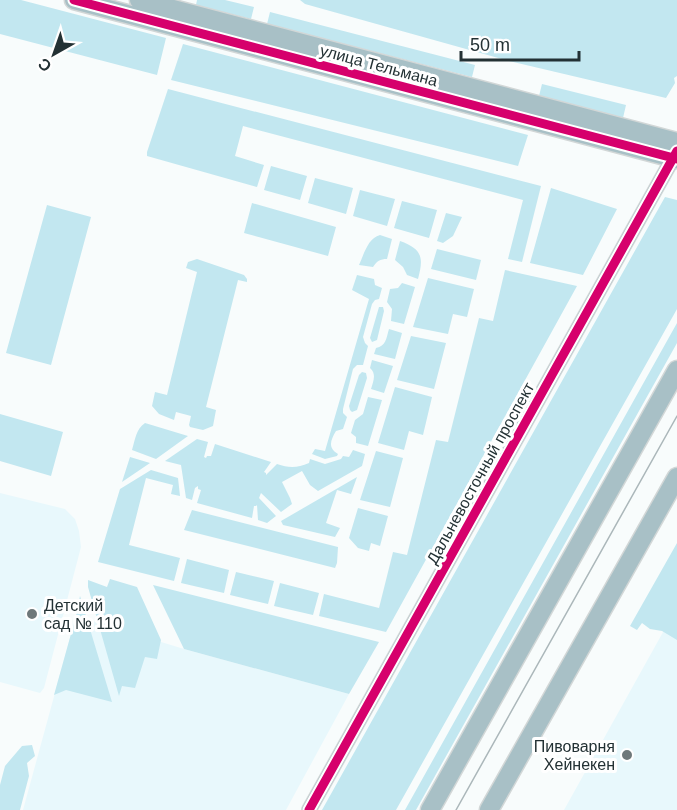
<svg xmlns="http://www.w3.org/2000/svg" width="677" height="810" viewBox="0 0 677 810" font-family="Helvetica,sans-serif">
  <rect width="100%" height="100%" fill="#f8fcfc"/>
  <!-- built -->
  <path fill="#e8f8fc" d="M0 493 65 509 75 519 79 531 81 547 44 688 40 693 0 682Z
    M677 607V810H564Z
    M76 616 184 649 349 694 286 810H23Z"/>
  <!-- green -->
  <path fill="#c2e7f0" d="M0 0H21L166 38 157 75 0 34Z
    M197 0H225L254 7 251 19 196 5Z
    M300 0H677V76L674 78 675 83 666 98 509 61 305 4Z
    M270 12 475 65 472 77 267 24Z
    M183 44 528 135 518 166 171 80Z
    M542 84 626 105 623 118 539 96Z
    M168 89 541 186 522 262 508 259 523 200 243 126 235 156 264 165 257 187 147 156V152Z
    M271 166 307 176 300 200 264 190Z
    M315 178 353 188 346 214 308 203Z
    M551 188 617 209 583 275 530 263Z
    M360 190 395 199 387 226 353 216Z
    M665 197 677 200V309L396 810H322Z
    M402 201 437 210 429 238 394 228Z
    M252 203 336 227 328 256 244 233Z
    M47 205 91 217 51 365 6 353Z
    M446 213 462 217 453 236 443 243 437 241Z
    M380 235 392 239 387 259C380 259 377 261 373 267L359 265C364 254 368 238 380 235Z
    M400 241C422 249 424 257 418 279L407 275 403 267 395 260Z
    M437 249 481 260 476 280 431 269Z
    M197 259 244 275 247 279V282L238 280 206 407 216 410 213 426 203 430 190 427 189 425 191 416 176 412 174 420 159 414 152 406 155 392 167 395 197 272 186 268 188 262Z
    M505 270 577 286 386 632 319 616 324 594 379 608 393 552 407 555 436 440 448 442 479 318 493 321Z
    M357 275 374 279 375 285 382 288 379 299 375 300 372 304 363 337 365 343 368 346 363 365H357L353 369 343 409V413L347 417 343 429 336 431C330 441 328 448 338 454L337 456 325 459 312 454 315 449 325 451 369 299 352 290Z
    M428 278 474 289 467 317 453 314 448 334 413 327Z
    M402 283 415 287 404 324 391 321 392 309 387 302 390 289 398 288Z
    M379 307H383L384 311 377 340 372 342 370 338Z
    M677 323V343L416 810H405Z
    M389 329 402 333 395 359 374 354 376 348C386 346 386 339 389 329Z
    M411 336 446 343 434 389 397 380Z
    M372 360 393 366 384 393 371 389C373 382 377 374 370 368Z
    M362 372 366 373 367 378 357 410 352 412 350 410 349 406 359 375Z
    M395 387 432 397 423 435 409 431 404 450 378 443Z
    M368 397 382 400 368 446 356 443V437L351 433 355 420 363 414Z
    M0 414 63 432 51 476 0 461Z
    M145 423 188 436 156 459 132 450C135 440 136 429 145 423Z
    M197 439 208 442 204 457 206 458 207 456H211L215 444 271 462 264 472 266 473V475L277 464C289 468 297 468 309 463L310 459 325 464 341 459 343 456 349 457 353 450 365 454 362 466 318 491 310 485 302 471 282 482 290 498 292 504 281 512 261 493 259 498 276 516 267 523 258 520 257 505 256 506H254L252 518 197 503 201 490 198 489V486L195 488 192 500 186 498 181 465 165 461Z
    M376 451 403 458 390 507 360 500Z
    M130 457 150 463 122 482Z
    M151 470 178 478 180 496 171 494 173 485 146 478 129 545 180 558 174 581 98 562 120 489Z
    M357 477 351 494 337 490 326 523 340 528 335 537 283 525 281 521Z
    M358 508 388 516 380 546 371 543 369 551 358 548 349 538Z
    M192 510 338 547 337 563 335 568 184 530Z
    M677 543V640L662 631 650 629 642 623 637 630 630 626Z
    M187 559 229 570 224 593 181 583Z
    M236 572 274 581 268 604 230 595Z
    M110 579 137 587 161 640 157 659 145 657 135 688 122 686 119 696 88 587V580L107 587Z
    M280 583 319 593 313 615 274 606Z
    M153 585 379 642 349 694 184 649Z
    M80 596 112 702 66 690 54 695 76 616Z
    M32 745 35 756 27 763 29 776 20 810H0V785L5 766 22 746Z"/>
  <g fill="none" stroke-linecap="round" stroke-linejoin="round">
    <defs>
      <path id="street" d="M309 810 677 151"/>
      <path id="secondary" d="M74 0 677 159
        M139 0 677 142
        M430 810 677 370
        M489 810 677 477"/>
    </defs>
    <!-- street casing -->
    <use href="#street" stroke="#d2d7d7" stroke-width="16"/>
    <!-- secondary casing -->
    <use href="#secondary" stroke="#d2d7d7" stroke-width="21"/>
    <!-- street -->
    <use href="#street" stroke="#afc4c9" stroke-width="14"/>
    <!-- secondary -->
    <use href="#secondary" stroke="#a8c0c6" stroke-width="18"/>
    <!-- tram -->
    <path stroke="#abb7ba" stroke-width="1.5" d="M456 810 677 416"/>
    <defs>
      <path id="cycleway" d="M74 0 677 159
        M309 810 677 151"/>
    </defs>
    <!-- cycleway casing -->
    <use href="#cycleway" stroke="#fff" stroke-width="13"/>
    <!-- cycleway -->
    <use href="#cycleway" stroke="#d6006c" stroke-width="9"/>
  </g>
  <!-- markers -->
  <g fill="#6e787a" stroke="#fff" stroke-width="2">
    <circle cx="32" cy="614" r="6"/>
    <circle cx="627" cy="755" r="6"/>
  </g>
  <g text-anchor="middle" stroke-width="6" stroke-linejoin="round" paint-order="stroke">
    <!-- street labels -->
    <g font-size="16" fill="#233134" stroke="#fff">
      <text transform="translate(379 65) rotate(15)" y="6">улица Тельмана</text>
      <text transform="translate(480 473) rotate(-61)" y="6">Дальневосточный проспект</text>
    </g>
    <!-- poi labels -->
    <g font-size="16" fill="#233134" stroke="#fff" text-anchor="start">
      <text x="44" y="611">Детский<tspan x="44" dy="18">сад № 110</tspan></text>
      <text x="615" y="752" text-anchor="end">Пивоварня<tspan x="615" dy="18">Хейнекен</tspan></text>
    </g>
  </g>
  <!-- north arrow -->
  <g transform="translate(54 54) rotate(220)" stroke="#ffffff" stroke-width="4.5" paint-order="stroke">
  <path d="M0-4.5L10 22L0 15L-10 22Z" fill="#233134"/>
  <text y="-9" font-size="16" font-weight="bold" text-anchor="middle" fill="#233134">С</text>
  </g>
  <!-- scale -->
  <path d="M461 51v9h118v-9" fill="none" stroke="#233134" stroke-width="3"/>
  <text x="470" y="51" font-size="18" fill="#233134" stroke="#ffffff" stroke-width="4.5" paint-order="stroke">50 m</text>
</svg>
